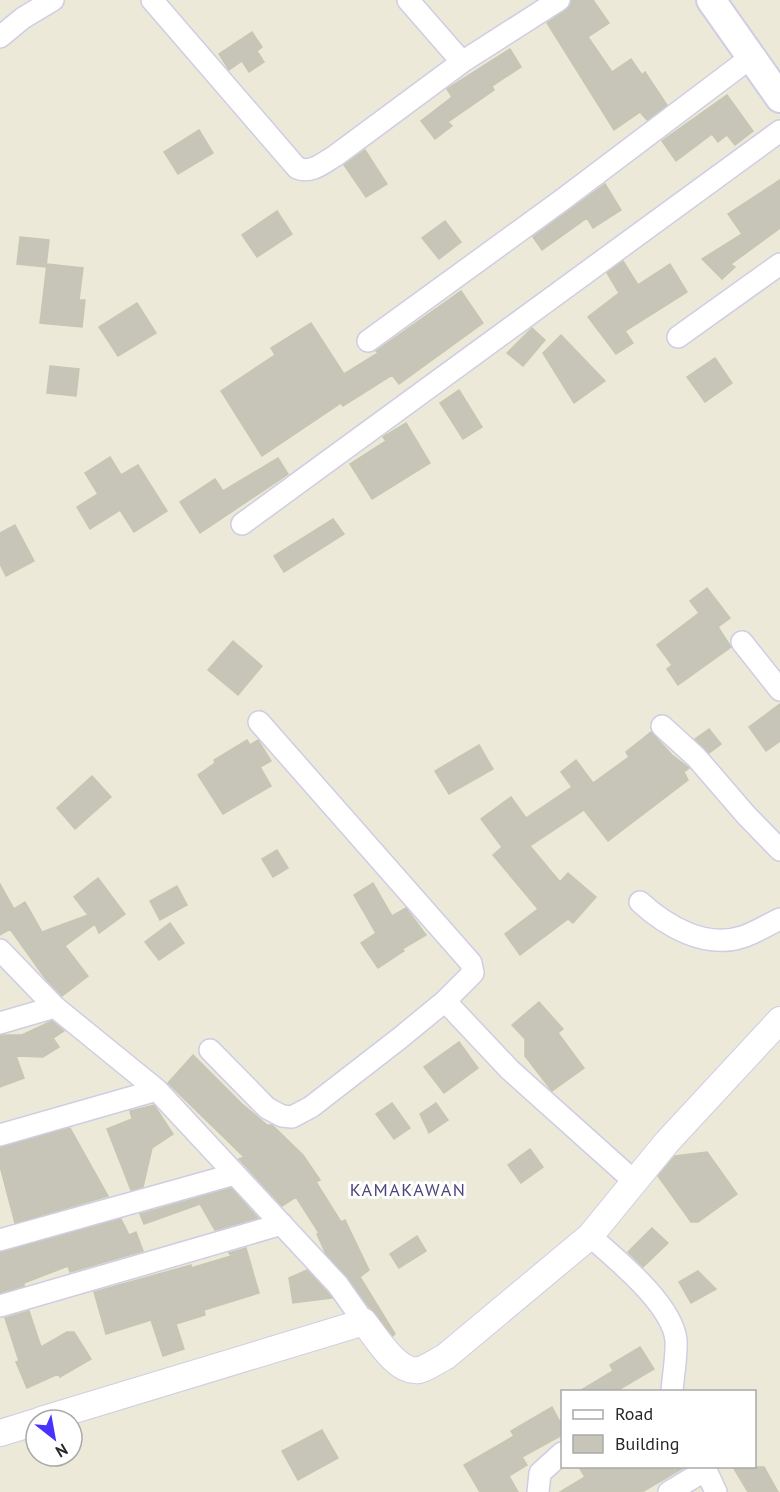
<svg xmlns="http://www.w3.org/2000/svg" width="780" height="1492" viewBox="0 0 780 1492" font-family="'PT Sans',sans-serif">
  <rect width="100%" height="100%" fill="#ece9d8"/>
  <!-- building -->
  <path fill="#c7c5b8" stroke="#c7c6b2" stroke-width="1.5" d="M572 0H593L609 23 588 37 612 72 631 59 642 75 645 72 667 105 647 120 640 112 614 130 547 23 566 10Z
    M252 32 262 47 257 51 264 62 249 72 242 61 229 70 219 54Z
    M510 49 521 67 492 86 494 90 448 122 452 126 435 139 421 121 452 97 447 89Z
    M727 95 753 131 735 145 727 135 718 142 712 134 676 161 662 141Z
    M199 130 213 153 178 174 164 152Z
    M365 150 387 184 366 197 344 165Z
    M780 180V228L731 264 735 267 722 279 702 259 742 234 728 214Z
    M605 184 621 210 593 228 587 218 542 250 533 237Z
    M277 211 292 234 257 257 242 235Z
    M445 221 461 242 439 259 422 238Z
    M20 237 49 240 46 267 17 264Z
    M623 261 638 285 670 264 687 292 625 331 633 343 616 354 588 317 619 293 607 273Z
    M47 264 83 268 79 300H85L82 327 40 323Z
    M461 291 483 323 399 384 392 375 343 406 341 403 262 456 221 391 275 355 271 348 311 323 344 374 378 353 376 351Z
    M137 303 156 333 118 356 99 327Z
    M532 328 545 340 523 366 507 353Z
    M561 335 605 381 574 403 543 353Z
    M715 358 732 383 705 402 687 377Z
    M50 366 79 369 76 396 47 393Z
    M459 390 482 427 463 439 440 403Z
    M406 423 430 463 372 499 350 464 386 441 383 437Z
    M110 457 121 475 138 465 167 511 134 532 120 510 90 529 77 507 98 494 85 473Z
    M278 458 288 474 200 533 180 502 215 479 223 491Z
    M333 519 344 534 284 572 274 556Z
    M15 525 34 561 6 576 0 564V533Z
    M707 588 730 618 718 627 731 647 678 685 667 669 672 665 657 645 699 613 690 601Z
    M233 641 262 666 238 695 208 670Z
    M780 704V741L766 751 749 727Z
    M709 729 721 744 709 753 695 739Z
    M651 732 672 755 689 768 684 772 688 780 608 841 584 810 530 846 560 882 568 873 596 897 573 923 568 919 520 955 505 934 538 909 493 855 502 847 481 819 511 797 526 818 572 787 561 772 576 760 593 783 629 757 626 752Z
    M247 740 250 745 258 740 271 761 260 767 271 786 223 814 198 775 215 763 214 760Z
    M479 745 493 769 449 794 435 771Z
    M92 776 111 797 75 829 57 808Z
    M277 850 288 868 273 877 262 859Z
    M98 878 125 914 99 933 95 924 65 946 88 976 62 996 45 978 10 929 0 935V884L14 909 25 902 42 932 88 915 74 897Z
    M373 883 392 916 406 908 426 935 402 949 404 951 378 968 361 943 376 933 354 895Z
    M177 886 187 905 160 920 150 901Z
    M170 923 184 943 159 960 145 942Z
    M539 1002 563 1029 558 1033 584 1068 552 1091 525 1056V1039L512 1025Z
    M52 1021 64 1031 53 1038 59 1047 43 1057 16 1056 24 1078 0 1087V1035H22Z
    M459 1042 478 1068 444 1093 424 1067Z
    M193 1055 242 1104 267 1125H272L303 1155 320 1180 316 1182 341 1222 345 1220 369 1270 360 1277 395 1334 393 1336 326 1254 317 1234 319 1233 296 1197 282 1206 239 1159 244 1157 168 1083Z
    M392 1103 410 1128 394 1139 376 1114Z
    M436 1103 448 1120 429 1133 420 1114Z
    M154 1105 173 1134 152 1148 143 1187 131 1190 107 1129 132 1119 130 1111Z
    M70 1128 108 1196 15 1223 0 1166V1147Z
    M530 1149 543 1167 521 1183 508 1165Z
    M707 1152 737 1194 698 1222H691L658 1176 675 1156Z
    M231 1188 258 1218 215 1230 200 1204 144 1224 140 1214Z
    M121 1219 129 1235 136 1232 143 1251 70 1272 68 1266 24 1283V1286L0 1293V1252Z
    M652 1228 668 1243 643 1267 628 1252Z
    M417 1236 426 1251 399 1268 390 1254Z
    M246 1248 259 1293 204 1310 205 1315 176 1324 184 1349 163 1356 151 1320 106 1334 94 1292 191 1265V1268L231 1256 229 1253Z
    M307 1270 328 1293 332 1298 293 1303 289 1278Z
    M698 1271 716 1289 691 1303 679 1282Z
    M29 1311 41 1347 67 1332H74L91 1359 60 1377 58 1374 27 1388 16 1362 19 1361 5 1318Z
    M640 1347 654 1369 615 1392H578L613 1371 610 1365Z
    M552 1407 562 1426V1435L522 1457 527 1465 509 1476 518 1492H480L464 1465 514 1436 511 1431Z
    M322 1430 338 1458 298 1480 282 1451Z
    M579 1467H685L642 1492H560L585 1477Z
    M733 1467H764L778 1492H748Z"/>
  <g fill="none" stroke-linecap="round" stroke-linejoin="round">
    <defs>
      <path id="minor" d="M152 0 297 168C311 174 323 163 335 156L462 62 559 0
        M408 0 462 62
        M0 37 23 18 53 0
        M678 337 780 264
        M368 341 562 200 750 58
        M242 524 780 131
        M742 642 780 690
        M662 726 696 757 746 815 780 850
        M640 902C666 926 705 949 742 937 755 933 767 925 780 919
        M0 950 55 1007 157 1090 338 1285 364 1322
        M445 1001 510 1070 635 1182
        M0 1023 55 1007
        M210 1050 267 1108 282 1116 292 1117 311 1107 400 1038 445 1001 473 973 471 963 259 722
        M0 1135 157 1090
        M590 1236C616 1259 672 1304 676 1340 677 1356 673 1375 672 1392
        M0 1240 235 1174
        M0 1306 282 1224
        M704 1466 716 1492
        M538 1492 540 1473 562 1453
        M669 1492 706 1470"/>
      <path id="tertiary" d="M41 1420 364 1322C376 1337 397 1374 419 1370 428 1368 438 1360 445 1357L590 1236 667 1142 780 1020
        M0 1433 36 1422"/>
      <path id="secondary" d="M711 0 780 98"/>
    </defs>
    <!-- minor casing -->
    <use href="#minor" stroke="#cfcde3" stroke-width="24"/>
    <!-- tertiary casing -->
    <use href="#tertiary" stroke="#cfcde3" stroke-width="28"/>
    <!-- secondary casing -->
    <use href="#secondary" stroke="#cfcde3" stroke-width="32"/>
    <!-- minor -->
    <use href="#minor" stroke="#fff" stroke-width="21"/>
    <!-- tertiary -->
    <use href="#tertiary" stroke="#fff" stroke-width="26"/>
    <!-- secondary -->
    <use href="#secondary" stroke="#fff" stroke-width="28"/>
  </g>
  <g text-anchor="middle" stroke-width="6" stroke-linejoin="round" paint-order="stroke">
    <!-- neighbourhood labels -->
    <g font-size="18" letter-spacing="1.5" fill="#4b457c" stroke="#fff">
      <text x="408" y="1196">KAMAKAWAN</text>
    </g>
  </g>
  <!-- legend -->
  <rect x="561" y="1390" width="195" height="78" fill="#ffffff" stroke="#a9a9a9" stroke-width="1.5"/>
  <rect x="573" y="1410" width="30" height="9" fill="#ffffff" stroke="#a9a9a9" stroke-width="1.5"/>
  <text x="615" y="1420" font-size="18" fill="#282828">Road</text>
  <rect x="573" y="1435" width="30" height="18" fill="#c7c5b8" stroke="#a9a9a9" stroke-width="1.5"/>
  <text x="615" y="1450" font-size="18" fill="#282828">Building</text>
  <!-- north arrow -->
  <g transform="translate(54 1438) rotate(149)"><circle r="28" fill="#ffffff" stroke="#a9a9a9" stroke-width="1.5"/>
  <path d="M0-4.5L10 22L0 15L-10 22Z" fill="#4732ff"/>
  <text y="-9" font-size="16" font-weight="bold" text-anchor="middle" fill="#282828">N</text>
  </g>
</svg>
